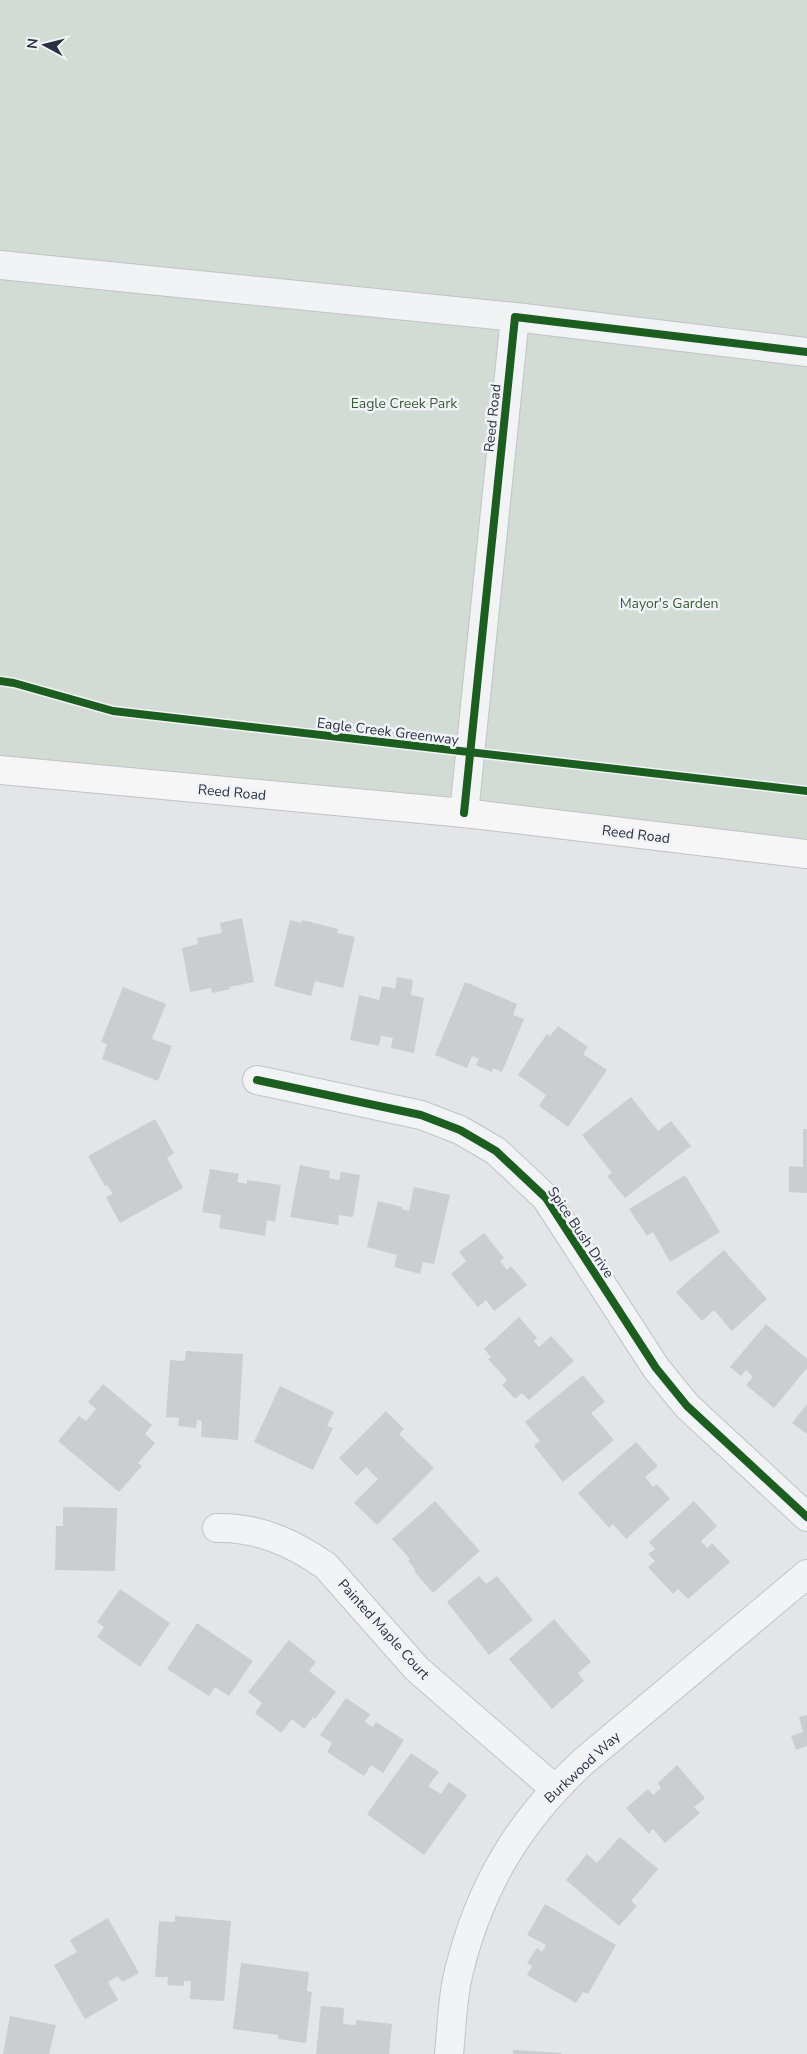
<svg xmlns="http://www.w3.org/2000/svg" width="807" height="2054" viewBox="0 0 807 2054" font-family="'Nunito Sans',sans-serif">
  <rect width="100%" height="100%" fill="#e3e5e8"/>
  <!-- green -->
  <path fill="#d2dbd4" d="M0 0H807V851L0 762Z"/>
  <!-- building -->
  <path fill="#cbcdd0" d="M242 918 254 982 229 987 230 989 212 993 211 988 190 992 182 948 198 944 197 938 222 933 220 923Z
    M290 920 301 923 302 920 338 929 337 933 355 937 343 988 315 981 311 996 274 986Z
    M397 977 413 980 411 995 424 998 414 1053 391 1048 393 1038 381 1036 379 1046 350 1040 359 995 379 1000 382 986 395 989Z
    M465 982 517 1004 513 1015 524 1019 502 1072 493 1068 492 1072 476 1065 479 1059 472 1056 467 1068 435 1055Z
    M123 987 166 1004 152 1039 172 1046 158 1081 102 1059 107 1044 101 1042Z
    M558 1026 588 1047 583 1054 607 1070 568 1127 539 1106 546 1095 518 1075 547 1034 550 1036Z
    M631 1097 658 1131 671 1121 691 1146 625 1198 607 1176 612 1173 582 1135Z
    M155 1119 174 1153 167 1158 183 1188 120 1223 106 1197 113 1194 107 1185 105 1186 88 1156Z
    M803 1129H807V1193L789 1192V1166L803 1167Z
    M300 1165 330 1171 329 1178 339 1180 341 1172 360 1175 353 1217 339 1215 338 1225 290 1217Z
    M210 1169 239 1174 237 1182 247 1184V1180L281 1185 275 1222 267 1220 265 1236 219 1228 221 1215 202 1212Z
    M685 1175 720 1232 670 1262 653 1232 647 1236 629 1209Z
    M414 1187 450 1195 434 1264 423 1262 420 1274 394 1267 397 1255 367 1247 378 1201 402 1207V1209L409 1211Z
    M484 1233 504 1258 500 1261 507 1270 511 1266 527 1285 494 1311 486 1300 478 1307 451 1274 466 1261 459 1252Z
    M724 1250 767 1299 732 1331 714 1310 702 1321 676 1292Z
    M519 1317 537 1338 534 1341 539 1347 551 1336 574 1361 529 1400 522 1393 515 1399 502 1385 507 1380 488 1359 491 1357 484 1349Z
    M766 1324 807 1359V1368L774 1408 746 1385 753 1377 746 1370 741 1376 730 1367Z
    M186 1351 243 1354 238 1440 201 1437 202 1421 197 1420 196 1428 178 1426 179 1418 166 1417 170 1360 185 1361Z
    M583 1375 605 1402 591 1413 614 1440 563 1482 534 1446 540 1441 525 1422Z
    M103 1384 152 1425 145 1434 155 1443 138 1463 142 1466 119 1492 58 1441 79 1416 86 1421 96 1409 88 1402Z
    M280 1386 334 1412 327 1426 333 1428 313 1470 254 1442Z
    M807 1404V1434L792 1423Z
    M386 1411 404 1429 399 1434 434 1468 377 1525 354 1503 378 1479 366 1467 357 1476 339 1458Z
    M636 1442 658 1466 645 1477 653 1487 657 1484 670 1499 626 1539 613 1524 609 1528 578 1493Z
    M435 1501 480 1551 433 1593 414 1571 415 1569 408 1561 410 1559 392 1539Z
    M694 1501 717 1526 701 1541 707 1548 712 1543 730 1562 688 1599 678 1589 673 1594 648 1567 655 1561 648 1554 655 1549 649 1542Z
    M63 1507 117 1508 115 1571 55 1570 56 1526H63Z
    M479 1576 486 1584 497 1576 533 1620 489 1655 447 1602Z
    M120 1589 170 1623 140 1667 97 1637 104 1627 97 1622Z
    M554 1619 591 1662 578 1673 584 1681 552 1709 509 1659Z
    M197 1623 253 1661 229 1696 215 1687 209 1696 167 1669Z
    M289 1640 316 1662 309 1671 336 1692 315 1719 313 1717 304 1729 292 1719 281 1733 255 1713 262 1703 248 1692Z
    M346 1698 370 1714 365 1722 373 1727 376 1722 404 1740 383 1773 371 1765 364 1776 327 1752 332 1743 320 1735Z
    M807 1715V1746L796 1750 791 1736 803 1732 799 1717Z
    M411 1753 439 1772 428 1786 441 1794 449 1782 467 1795 424 1855 367 1814Z
    M677 1765 705 1798 694 1807 700 1813 665 1843 653 1829 649 1834 626 1808 648 1789 653 1795 661 1788 658 1783Z
    M620 1837 658 1869 631 1901 637 1906 619 1926 566 1880 587 1854 597 1863Z
    M545 1904 616 1945 588 1994 583 1992 576 2003 527 1975 532 1966 527 1963 537 1948 542 1952 546 1945 527 1935Z
    M175 1916 231 1921 224 2001 190 1999 191 1981H184V1986L167 1985 168 1977H155L159 1921 175 1922Z
    M108 1918 139 1973 122 1982 118 1976 108 1982 118 2000 85 2019 54 1965 77 1952 70 1940Z
    M241 1963 309 1972 307 1991 312 1992 306 2043 278 2039V2035L233 2029Z
    M321 2006 344 2008 343 2024 356 2025V2020L392 2024 389 2054H316Z
    M10 2016 56 2025 49 2054H3Z
    M513 2050 562 2053V2054H513Z"/>
  <g fill="none" stroke-linecap="round" stroke-linejoin="round">
    <defs>
      <path id="minor" d="M0 265 515 317
        M464 813 515 317 807 352
        M257 1080 421 1115 460 1130 496 1151 546 1198 656 1368 687 1406 807 1517
        M217 1528C258 1527 293 1543 326 1566L417 1669 555 1789
        M449 2054C452 2027 452 1997 459 1971 480 1885 520 1820 584 1761L807 1574"/>
      <path id="major" d="M0 770 464 813 807 854"/>
    </defs>
    <!-- minor casing -->
    <use href="#minor" stroke="#c1c3c6" stroke-width="30"/>
    <!-- major casing -->
    <use href="#major" stroke="#c0c2c6" stroke-width="30"/>
    <!-- minor -->
    <use href="#minor" stroke="#f2f3f5" stroke-width="28"/>
    <!-- major -->
    <use href="#major" stroke="#f6f6f7" stroke-width="28"/>
    <defs>
      <path id="cycleway" d="M0 681 14 683 113 711 807 791
        M464 813 515 317 807 352
        M257 1080 421 1115 460 1130 496 1151 546 1198 656 1368 687 1406 807 1517"/>
    </defs>
    <!-- cycleway casing -->
    <use href="#cycleway" stroke="#f1f3f7" stroke-width="11"/>
    <!-- cycleway -->
    <use href="#cycleway" stroke="#1b5e20" stroke-width="8"/>
  </g>
  <g text-anchor="middle" stroke-width="5" stroke-linejoin="round" paint-order="stroke">
    <!-- park labels -->
    <g font-size="14" fill="#3b5c38" stroke="#f1f3f7">
      <text x="404" y="408">Eagle Creek Park</text>
      <text x="669" y="608">Mayor's Garden</text>
    </g>
    <!-- street labels -->
    <g font-size="14" fill="#2a3041" stroke="#f1f3f7">
      <text transform="translate(492 418) rotate(-84)" y="5">Reed Road</text>
      <text transform="translate(388 731) rotate(7)" y="5">Eagle Creek Greenway</text>
      <text transform="translate(232 792) rotate(5)" y="5">Reed Road</text>
      <text transform="translate(636 834) rotate(7)" y="5">Reed Road</text>
      <text transform="translate(581 1232) rotate(56)" y="5">Spice Bush Drive</text>
      <text transform="translate(384 1629) rotate(48)" y="5">Painted Maple Court</text>
      <text transform="translate(582 1767) rotate(-43)" y="5">Burkwood Way</text>
    </g>
  </g>
  <!-- north arrow -->
  <g transform="translate(45 45) rotate(277)" stroke="#f1f3f7" stroke-width="4" paint-order="stroke">
  <path d="M0-4L9 19L0 12L-9 19Z" fill="#2a3041"/>
  <text y="-8" font-size="14" font-weight="bold" text-anchor="middle" fill="#2a3041">N</text>
  </g>
</svg>
